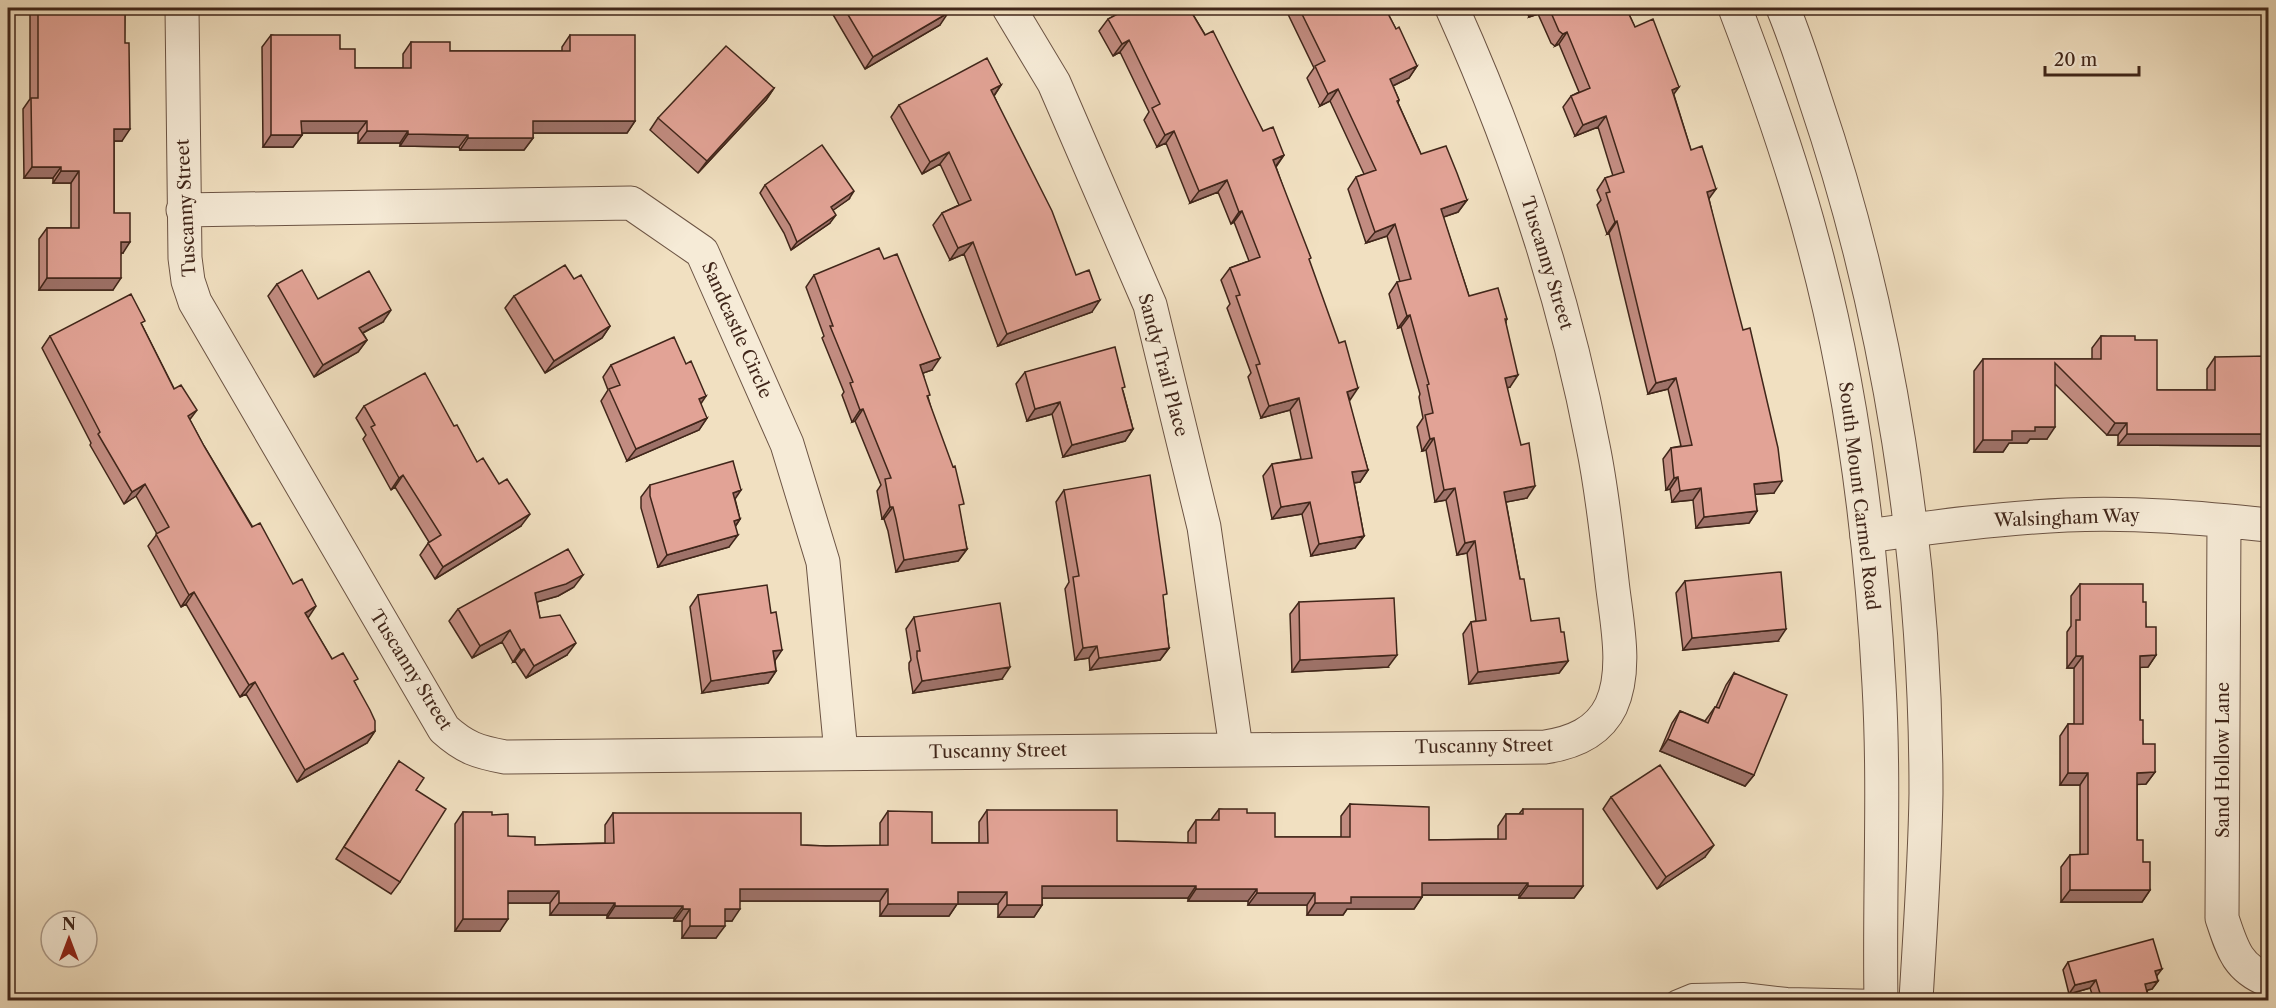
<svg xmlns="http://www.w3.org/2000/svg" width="2276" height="1008" viewBox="0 0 2276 1008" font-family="'Libre Caslon Text',serif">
  <rect width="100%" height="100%" fill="#f1e0c1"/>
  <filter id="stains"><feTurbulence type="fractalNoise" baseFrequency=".00333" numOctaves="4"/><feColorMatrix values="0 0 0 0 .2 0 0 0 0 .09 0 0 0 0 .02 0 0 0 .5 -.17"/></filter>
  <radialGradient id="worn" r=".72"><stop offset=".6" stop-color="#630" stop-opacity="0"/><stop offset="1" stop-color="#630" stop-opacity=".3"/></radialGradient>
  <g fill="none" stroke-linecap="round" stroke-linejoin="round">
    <defs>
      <path id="service" d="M1675 1000 1692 993 1743 992 1787 997 1881 999"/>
      <path id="minor" d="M182 8 185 258 188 281 195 302 444 729C465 748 478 752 505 757L1545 747C1572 743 1598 733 1611 706 1628 669 1616 619 1612 581 1607 536 1602 490 1593 446 1564 294 1515 148 1452 8
        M1009 8 1054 83 1150 305 1204 527 1236 748
        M183 210 631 203 702 252 787 444 823 562 841 753
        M2224 521 2222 918C2232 948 2237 968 2268 980
        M1867 536C1933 527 2000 518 2067 515 2135 512 2202 518 2268 525"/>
      <path id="tertiary" d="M1735 8C1764 84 1791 160 1812 239 1852 384 1871 535 1879 685 1885 790 1879 896 1881 1000
        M1783 8C1795 37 1805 68 1815 99 1890 320 1926 558 1926 793 1925 862 1920 931 1916 1000"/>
    </defs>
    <!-- service casing -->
    <use href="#service" stroke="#6c5444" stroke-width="20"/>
    <!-- minor casing -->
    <use href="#minor" stroke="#6c5444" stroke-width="35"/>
    <!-- tertiary casing -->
    <use href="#tertiary" stroke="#6c5444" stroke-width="35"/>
    <!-- service -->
    <use href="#service" stroke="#f6ebd7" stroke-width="18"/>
    <!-- minor -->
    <use href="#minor" stroke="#f6ebd7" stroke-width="33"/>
    <!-- tertiary -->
    <use href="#tertiary" stroke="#f6ebd7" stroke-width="33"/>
  </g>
  <!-- wall -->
  <path fill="#c28c81" stroke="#40261a" stroke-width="1.5" d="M30 8H125L122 141H114V213L123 253H121L113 290H39V239L47 228H71V183H53V178H24L23 109 30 99Z
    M835 8H945L940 25 865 69 832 13Z
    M1124 8H1189L1263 131 1284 155 1276 167 1309 261 1368 470 1360 482 1354 483 1364 536 1355 548 1311 556 1302 514 1272 519 1263 476 1272 464 1301 459 1290 410 1261 418 1248 377 1251 373 1227 308 1230 304 1221 280 1230 268 1249 261 1234 222 1231 224 1218 192 1190 203 1166 143 1157 147 1144 120 1149 112 1120 52 1113 56 1099 31 1108 19 1125 10Z
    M1285 8H1385L1396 29 1417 66 1409 78 1393 86 1399 100 1398 103 1421 154 1467 200 1458 212 1443 217 1469 296 1507 319 1506 321 1510 387 1507 388 1527 498 1506 502 1520 579 1531 621 1561 632 1568 661 1559 673 1469 684 1463 634 1471 622 1476 621 1467 553 1457 555 1446 500 1435 502 1426 450 1422 451 1417 427 1423 418 1419 397 1420 394 1401 327 1398 328 1389 294 1397 282H1400L1387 236 1366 243 1348 189 1356 177 1364 174 1330 101 1320 106 1307 78 1314 68Z
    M1525 8H1626L1635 27 1674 95 1691 150 1709 199 1774 493 1755 494 1757 511 1749 523 1696 528 1693 500 1672 502 1670 489 1666 490 1663 459 1671 448 1681 446 1668 389 1648 394 1609 233 1607 234 1597 205 1601 200 1597 190 1605 178 1613 176 1598 127 1575 136 1563 107 1571 96 1579 92 1559 44 1555 46 1551 43 1538 14 1529 17Z
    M271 35 340 49 355 68H403V54L411 42 450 51H562V47L570 35 635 121 627 133H533V138L524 150H460L459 147 400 146V143H358V133H302V135L293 147H263L262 47Z
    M1001 85 994 96 1092 312 998 346 964 254 950 260 933 225 942 213 959 205 940 164 922 174 891 117 899 105Z
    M774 88 766 100 698 173 650 130 658 118Z
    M765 185 849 199 833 210 830 223 791 250 784 233 760 193Z
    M814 275 932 370 923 373 928 397 959 510 967 549 958 561 896 572 888 531 884 519H882L877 491 881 485 855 421 852 422 842 395 844 392 822 338 824 336 806 287Z
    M574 279 610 326 602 338 545 373 505 308 514 296Z
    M277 284 318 299 383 322 363 333 367 340 358 352 314 377 268 296Z
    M142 325 190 420 204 446 332 659 355 683 375 731 367 743 297 782 246 694 240 697 186 604 181 607 148 546 157 534 136 496 124 504 90 445 91 443 42 348 50 336Z
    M2101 336 2135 340 2157 390H2207V369L2215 357 2268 446 2118 445V435H2107L2055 384 2047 439H2030L2027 443H2009L2003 452H1974V371L1983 359H2092V348Z
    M611 365 707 418 699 430 627 461 601 401 608 390 603 377Z
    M1025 372 1123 391 1133 429 1125 441 1063 457 1052 414 1027 421 1016 384Z
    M364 406 454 426 477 462 521 526 435 579 420 555 429 542 395 487 391 490 363 439 366 435 356 418Z
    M650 485 735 499 740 519 735 527 729 547 658 567 641 508V497Z
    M1064 490 1163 600 1169 648 1160 660 1090 670 1089 658 1075 660 1065 589 1069 582 1056 502Z
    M1685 581 1778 641 1683 650 1676 593Z
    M2080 584 2143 602 2146 627 2156 655 2148 667H2140V720L2143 744 2155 772 2146 784H2137V840L2150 890 2142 902H2061V867L2070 855H2080V785H2060V736L2068 724H2074V668H2067V632L2071 626V596Z
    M574 587 558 596 537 602 540 618 567 655 526 678 515 661 513 662 502 642 472 658 449 621 458 609Z
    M698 595 771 613 776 671 768 683 702 693 690 607Z
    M1299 602 1388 667 1292 672 1290 614Z
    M914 617 1002 679 913 693 909 669V663L911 660 906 629Z
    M1734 673 1754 775 1745 786 1660 751 1672 723 1680 711 1705 721 1715 707H1716L1726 685Z
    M399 761 416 790 400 882 391 894 336 859Z
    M1611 797 1705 857 1657 889 1603 809Z
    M1350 804 1429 840 1498 839V826L1506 814H1519L1523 809 1583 886 1574 898H1519V895H1422V897L1414 909H1347L1343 915H1307V905H1248V901H1188V898H1042V905L1034 917H998V904H957L949 916H880V901H740L732 921H725L716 938H682V921H674V918H607V915H550V903H508L500 931H455V824L463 812 492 815 508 836 535 845 605 843V825L613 813 801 845 826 846H880V823L888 811 932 843H979V822L987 810 1117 841 1188 843V832L1196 820H1211L1219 809 1247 813 1275 837H1341V816Z
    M2068 962 2157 977 2158 981 2152 989 2147 990 2149 1000H2094L2090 988 2069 994 2063 970Z"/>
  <!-- shaded-wall -->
  <path fill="#9e7269" stroke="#40261a" stroke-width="1.5" d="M1536 8H1543L1538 14 1529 17Z
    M948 13 940 25 865 69 873 57Z
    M1567 32 1559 44 1555 46 1563 34Z
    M1129 40 1120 52 1113 56 1122 44Z
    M1417 66 1409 78 1382 91 1390 79Z
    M1001 85 993 97 991 90Z
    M1679 87 1671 98 1672 90Z
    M774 88 766 100 698 173 707 161Z
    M1338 89 1330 101 1320 106 1328 94Z
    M1606 116 1598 127 1575 136 1583 125Z
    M301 121H367L358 133H293Z
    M533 121H635L627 133H524Z
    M114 129H130L122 141H106Z
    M367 131H408L400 143H358Z
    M1174 131 1166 143 1157 147 1165 135Z
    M408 134 468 135 459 147 400 146Z
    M271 135H302L293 147H263Z
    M468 138H533L524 150H460Z
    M949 152 940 164 922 174 930 162Z
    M1284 155 1275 167 1273 160Z
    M32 167H61L53 178H24Z
    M61 171H79L71 183H53Z
    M1227 180 1218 192 1190 203 1199 191Z
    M1716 189 1708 200 1707 192Z
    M854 191 849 199 825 216 831 207Z
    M1467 200 1458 212 1432 221 1441 209Z
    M1242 211 1234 222 1231 224 1239 212Z
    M836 215 830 223 791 250 797 242Z
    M1617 221 1609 233 1607 234 1615 222Z
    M1395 224 1387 236 1366 243 1375 232Z
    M121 242H130L123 253H113Z
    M973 242 964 254 950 260 958 248Z
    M47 278H121L113 290H39Z
    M1100 300 1092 312 998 346 1007 334Z
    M391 310 383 322 351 339 359 328Z
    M1410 315 1401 327 1398 328 1407 316Z
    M610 326 602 338 545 373 554 361Z
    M367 340 358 352 314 377 323 365Z
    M940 358 932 370 912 377 920 365Z
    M1518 375 1510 387 1497 390 1505 378Z
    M1676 378 1668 389 1648 394 1656 383Z
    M1358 388 1350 400 1347 392Z
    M706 396 698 408 699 399Z
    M1299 398 1290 410 1261 418 1269 406Z
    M1060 402 1052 414 1027 421 1035 409Z
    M863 409 855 421 852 422 860 410Z
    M197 410 188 422V416Z
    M707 418 699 430 627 461 636 449Z
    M2115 423H2127L2118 435H2107Z
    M2035 427H2055L2047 439H2030L2027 443H2009L2003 452H1974L1983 440 2012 431Z
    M1133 429 1125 441 1063 457 1072 445Z
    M2127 434H2268V446L2118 445Z
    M1434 438 1426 450 1422 451 1430 439Z
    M1368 470 1360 482 1344 484 1352 472Z
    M403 475 395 487 391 490 399 478Z
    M1678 477 1670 489 1666 490 1674 478Z
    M1782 481 1774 493 1746 495 1754 484Z
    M145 484 136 496 124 504 132 492Z
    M1535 486 1527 498 1496 504 1504 492Z
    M1455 488 1446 500 1435 502 1444 490Z
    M1701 488 1693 500 1672 502 1680 491Z
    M741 490 733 502V493Z
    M1310 502 1302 514 1272 519 1281 507Z
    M890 507H893L884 519H882Z
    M1757 511 1749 523 1696 528 1704 517Z
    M530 514 521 526 435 579 443 567Z
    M740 519 732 531 734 521Z
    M738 535 729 547 658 567 667 555Z
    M1364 536 1355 548 1311 556 1319 544Z
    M1475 541 1467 553 1457 555 1465 543Z
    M967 549 958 561 896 572 904 560Z
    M583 575 574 587 558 596 526 605 535 593Z
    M194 592 186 604 181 607 189 595Z
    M316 606 308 618 305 613Z
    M1786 629 1778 641 1683 650 1692 638Z
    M510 630 502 642 472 658 480 646Z
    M576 643 567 655 526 678 534 666Z
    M1097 646 1089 658 1075 660 1083 648Z
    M1169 648 1160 660 1090 670 1099 658Z
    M524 649 515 661 513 662 521 650Z
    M782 650 774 662 773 651Z
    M1397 655 1388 667 1292 672 1300 660Z
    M2156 655 2148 667 2132 668 2140 656Z
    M2076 656H2083L2074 668H2067Z
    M1568 661 1559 673 1469 684 1478 672Z
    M1010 667 1002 679 913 693 922 681Z
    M776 671 768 683 702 693 711 681Z
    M255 682 246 694 240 697 249 685Z
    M375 731 367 743 297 782 305 770Z
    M1668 739 1754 775 1745 786 1660 751Z
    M2155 772 2146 784 2129 785 2137 773Z
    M2068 773H2088L2080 785H2060Z
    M1714 845 1705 857 1657 889 1666 877Z
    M1422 883H1528L1519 895H1414Z
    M1042 886H1196L1188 898H1034Z
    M1528 886H1583L1574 898H1519Z
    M740 889H888L880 901H732Z
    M1196 889H1257L1248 901H1188Z
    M2070 890H2150L2142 902H2061Z
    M508 891H559L550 903H500Z
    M958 892H1007L998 904H957L949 916H880L888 904Z
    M1257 893H1315L1307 905H1248Z
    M1351 897H1422L1414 909H1347L1343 915H1307L1315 903Z
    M559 903H615L607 915H550Z
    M1007 905H1042L1034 917H998Z
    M615 906H683L674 918H607Z
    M683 909H690L682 921H674Z
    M725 909H740L732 921H716Z
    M463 919H508L500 931H455Z
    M690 926H725L716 938H682Z
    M2162 969 2156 977 2155 971Z
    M2096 980 2090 988 2069 994 2075 985Z
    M2158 981 2152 989 2139 992 2145 984Z"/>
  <!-- building -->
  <path fill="#e2a396" stroke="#40261a" stroke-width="1.5" d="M38 8H125V43H129L130 129H114V213H130V242H121V278H47V228H79V171H61V167H32L31 98H38Z
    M844 8H945L948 13 873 57Z
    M1129 8H1189L1205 35 1213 31 1263 131 1273 127 1284 155 1273 160 1304 240 1311 258 1309 259 1339 343 1345 341 1358 388 1347 392 1368 470 1352 472 1364 536 1319 544 1310 502 1281 507 1272 464 1312 458 1299 398 1269 406 1256 365 1260 364 1236 296 1240 295 1230 268 1260 257 1242 211 1239 212 1227 180 1199 191 1174 131 1165 135 1152 108 1160 104 1129 40 1122 44 1108 19Z
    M1299 8H1385L1396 29 1399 27 1417 66 1390 79 1399 100 1397 101 1421 154 1446 146 1457 173 1467 200 1441 209 1469 296 1498 288 1507 319H1505L1518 375 1505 378 1521 445 1529 443 1535 486 1504 492 1520 579H1524L1531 621 1559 618 1561 632H1564L1568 661 1478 672 1471 622 1486 620 1475 541 1465 543 1455 488 1444 490 1434 438 1430 439 1425 415 1433 413 1427 385 1429 384 1410 315 1407 316 1397 282 1411 279 1395 224 1375 232 1356 177 1376 170 1338 89 1328 94 1315 66 1325 61Z
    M1549 8H1626L1635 27 1653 19 1679 87 1672 90 1691 150 1702 146 1716 189 1707 192 1743 330 1750 328 1778 448 1782 481 1754 484 1757 511 1704 517 1701 488 1680 491 1678 477 1674 478 1671 448 1692 445 1676 378 1656 383 1617 221 1615 222 1606 193 1610 192 1605 178 1624 172 1606 116 1583 125 1571 96 1590 88 1567 32 1563 34 1559 31Z
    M271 35H340V49H355V68H411V42H450V51H570V35H635V121H533V138H468V135L408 134V131H367V121H301L302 135H271Z
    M726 46 774 88 707 161 658 118Z
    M987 58 1001 85 991 90 1052 211 1076 275 1089 270 1100 300 1007 334 973 242 958 248 942 213 971 200 949 152 930 162 899 105Z
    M822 145 854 191 831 207 836 215 797 242 790 225 765 185Z
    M879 248 884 259 897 254 940 358 920 365 930 395 927 396 953 467 955 466 964 504 959 505 967 549 904 560 896 519 893 507H890L885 479 891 478 863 409 860 410 850 383 853 382 830 326H833L814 275Z
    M565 265 574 279 581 275 610 326 554 361 514 296Z
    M302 270 318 299 369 271 391 310 359 328 367 340 323 365 277 284Z
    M131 294 145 321 141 323 174 389 181 385 197 410 188 416 204 446 252 527 260 523 293 584 302 579 316 606 305 613 332 659 343 653 358 679 354 681 370 710 375 721V731L305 770 255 682 249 685 194 592 189 595 156 534 169 527 145 484 132 492 98 434 100 432 50 336Z
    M2101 336H2135V340H2157V390H2215V357L2268 356V434H2127V423H2115L2055 363V427H2035V431H2012V440H1983V359H2101Z
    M674 337 686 364 691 361 706 396 699 399 707 418 636 449 609 389 620 385 611 365Z
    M1115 347 1125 387 1122 388 1133 429 1072 445 1060 402 1035 409 1025 372Z
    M425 373 454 426 457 425 477 462 483 458 499 484 507 479 530 514 443 567 428 543 441 535 403 475 399 478 371 427 375 425 364 406Z
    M733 461 741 490 733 493 740 519 734 521 738 535 667 555 650 496V485Z
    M1150 475 1167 594 1163 595 1169 648 1099 658 1097 646 1083 648 1073 577 1079 576 1064 490Z
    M568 549 583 575 566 584 535 593 540 618 560 615 576 643 534 666 524 649 521 650 510 630 480 646 458 609Z
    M1781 572 1786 629 1692 638 1685 581Z
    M2080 584H2143V602H2146V627H2156V655L2140 656V720H2143V744H2155V772L2137 773V840H2143V862H2150V890H2070V855L2088 854V773H2068V724H2083V656H2076V620H2080Z
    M767 585 771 613 776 612 782 650 773 651 776 671 711 681 698 595Z
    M1394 598 1397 655 1300 660 1299 602Z
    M1000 603 1010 667 922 681 917 657V651H920L914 617Z
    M1734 673 1787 695 1754 775 1668 739 1680 711 1708 723 1715 707 1719 708Z
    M399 761 424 778 416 790 446 809 400 882 344 847Z
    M1660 765 1714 845 1666 877 1611 797Z
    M1350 804 1429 807V840L1506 839V814H1523V809H1583V886H1528V883H1422V897H1351V903H1315V893H1257V889H1196V886H1042V905H1007V892H958V904H888V889H740V909H725V926H690V909H683V906H615V903H559V891H508V919H463V812H492V815L508 814V836L535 837V845L614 843 613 813H801V845L826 846 888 845V811L932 812V843H988L987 810H1117V841L1196 843V820H1219V809H1247V813H1275V837H1350Z
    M2153 939 2162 969 2155 971 2158 981 2145 984 2149 1000H2102L2096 980 2075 985 2068 962Z"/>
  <g text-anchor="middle" stroke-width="4.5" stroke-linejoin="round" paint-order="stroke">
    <!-- street labels -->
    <g font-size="18" fill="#40261a" stroke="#f6ebd7">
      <text transform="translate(186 208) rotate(-93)" y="6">Tuscanny Street</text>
      <text transform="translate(1547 263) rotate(73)" y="6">Tuscanny Street</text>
      <text transform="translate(737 330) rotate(66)" y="6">Sandcastle Circle</text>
      <text transform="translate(1163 365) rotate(75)" y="6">Sandy Trail Place</text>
      <text transform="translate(1859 496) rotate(83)" y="6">South Mount Carmel Road</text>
      <text transform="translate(2067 518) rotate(-2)" y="6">Walsingham Way</text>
      <text transform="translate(411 670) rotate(58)" y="6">Tuscanny Street</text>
      <text transform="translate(1484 746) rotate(-1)" y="6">Tuscanny Street</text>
      <text transform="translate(998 751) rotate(-1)" y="6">Tuscanny Street</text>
      <text transform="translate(2223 760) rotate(-90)" y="6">Sand Hollow Lane</text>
    </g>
  </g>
  <!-- margin -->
  <rect width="2276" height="1008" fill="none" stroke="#f1e0c1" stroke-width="30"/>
  <rect x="9" y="9" width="2258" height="990" fill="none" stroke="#40261a" stroke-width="3"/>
  <rect x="15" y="15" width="2246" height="978" fill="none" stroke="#40261a" stroke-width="1.5"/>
  <!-- north arrow -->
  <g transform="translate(69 939)"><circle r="28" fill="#f6ebd7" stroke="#ad9c8b" stroke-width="1.5"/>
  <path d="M0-4.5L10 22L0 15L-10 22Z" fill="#8f2418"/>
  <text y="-9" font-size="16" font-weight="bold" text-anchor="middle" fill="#40261a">N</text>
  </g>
  <!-- scale -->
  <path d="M2045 66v9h94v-9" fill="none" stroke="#40261a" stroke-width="3"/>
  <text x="2054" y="66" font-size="18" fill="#40261a" stroke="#f6ebd7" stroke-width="4.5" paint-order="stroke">20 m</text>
  <rect width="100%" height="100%" filter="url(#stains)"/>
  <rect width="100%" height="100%" fill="url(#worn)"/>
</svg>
